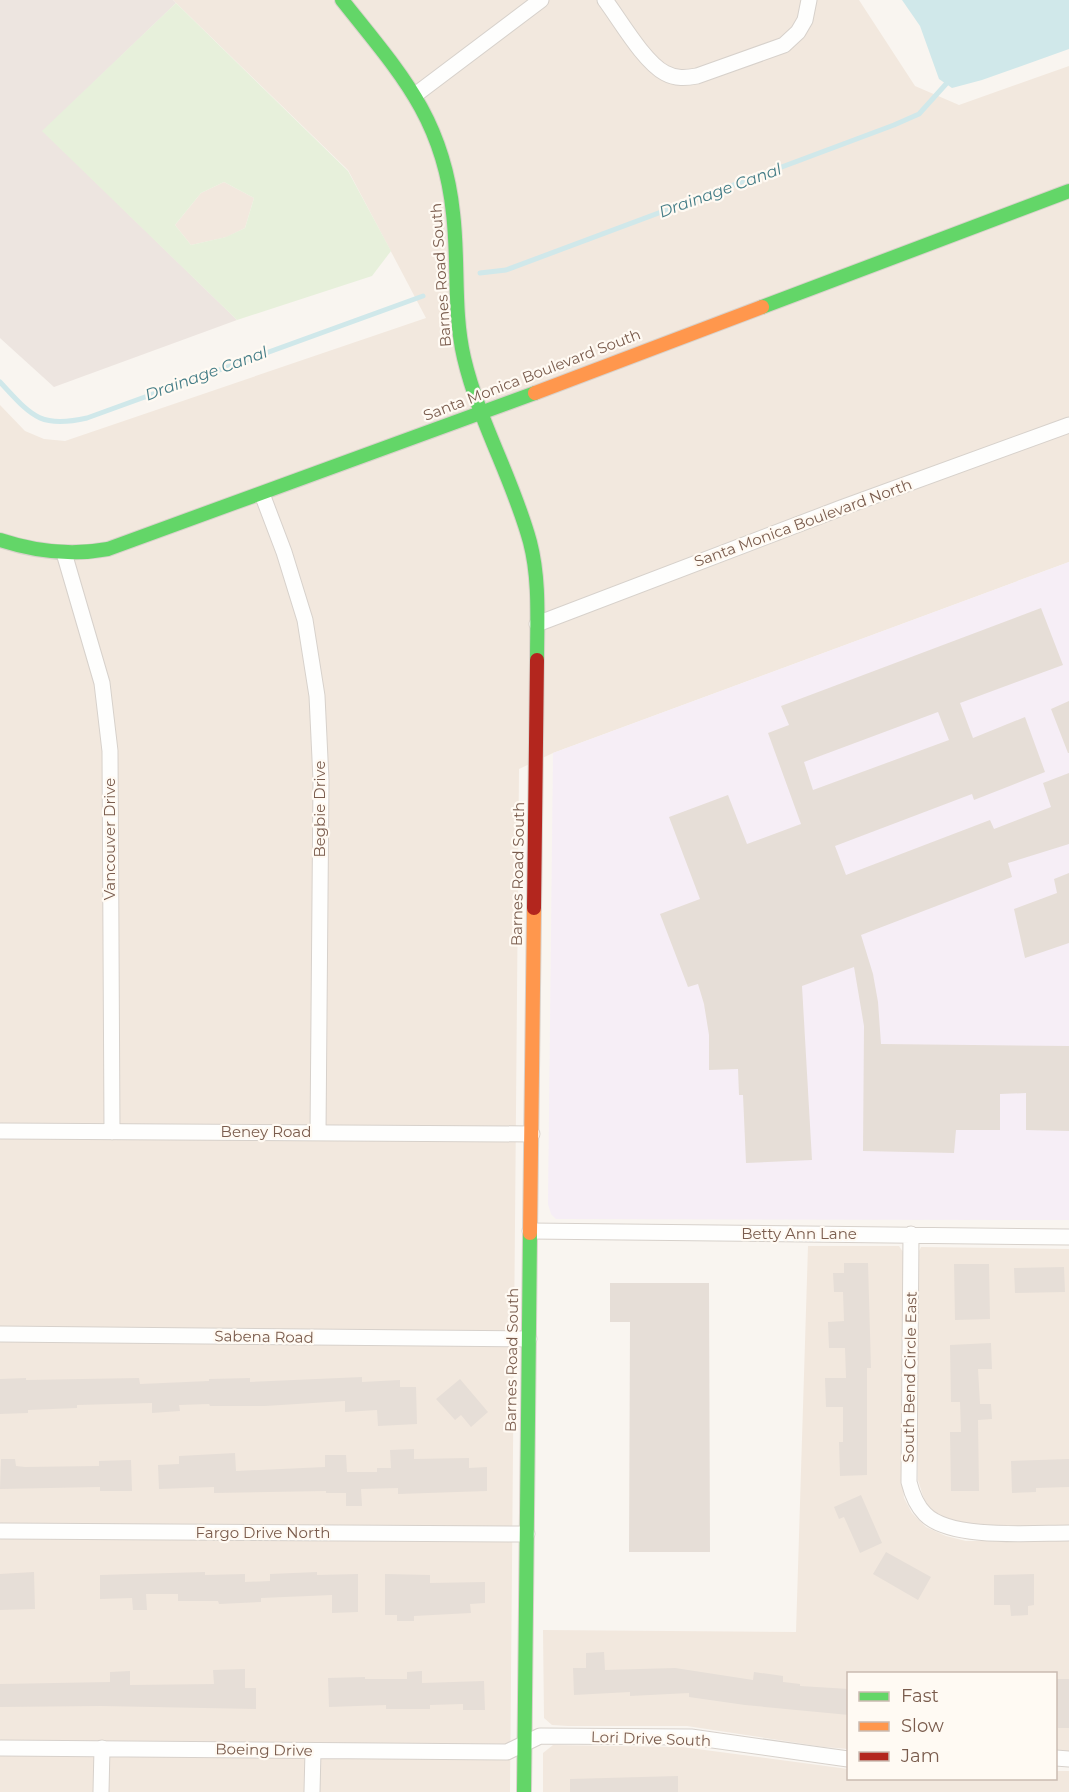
<svg xmlns="http://www.w3.org/2000/svg" width="1069" height="1792" viewBox="0 0 1069 1792" font-family="Montserrat,sans-serif">
  <rect width="100%" height="100%" fill="#f9f5f0"/>
  <!-- residential -->
  <path fill="#f2e8de" d="M173 0H859L915 86 959 105 1069 66V562L553 753 519 769 510 1792H0V405L25 431 44 439 65 441 426 318 348 170Z
    M224 182 254 198 245 228 227 237 191 245 175 225 201 193Z
    M808 1246H899L903 1252 905 1278 902 1478 904 1498 912 1513 926 1527 946 1536 966 1541H1069V1752H1056V1674H848V1749L824 1747 687 1726H568L552 1725 544 1718 543 1630 796 1632Z
    M921 1247 1069 1249V1527L972 1526 949 1523 933 1513 924 1499 918 1480V1253Z
    M553 1745 682 1747 848 1769V1778H1056V1771H1069V1792H543V1753Z"/>
  <!-- industrial -->
  <path fill="#ede5e0" d="M0 0H173L176 3 43 131 237 320 54 387 0 338Z"/>
  <!-- education -->
  <path fill="#f6eef6" d="M1069 562V1220L556 1219 551 1214 548 1204 553 753Z"/>
  <!-- green -->
  <path fill="#e7f0db" fill-rule="evenodd" d="M176 3 348 171 391 251 372 276 237 320 42 131ZM224 182 254 198 245 228 226 237 191 245 175 225 201 193Z"/>
  <!-- water -->
  <path fill="#d0e8ea" d="M902 0H1069V49L982 80 952 88 939 79 920 26Z"/>
  <g fill="none" stroke-linecap="round" stroke-linejoin="round">
    <!-- stream -->
    <path stroke="#d0e8ea" stroke-width="5" d="M480 273 506 270 894 125 919 114 946 84
      M0 382C31 415 39 429 87 418L423 296"/>
  </g>
  <!-- building -->
  <path fill="#e6ded7" fill-rule="evenodd" d="M1041 608 1063 665 960 703 973 738 1025 717 1045 772 974 800 972 794 835 846 846 875 990 820 994 829 1051 807 1043 783 1069 773V844L1008 863 1012 877 861 935 873 974 878 1002 881 1044 1069 1046V1131L1026 1130V1093L1000 1094V1130H956L954 1153 863 1151 864 1026 854 967 802 986 812 1160 746 1163 743 1095H739L738 1069 709 1070V1035L704 1004 698 984 688 987 660 914 700 899 669 817 728 795 747 844 801 824 768 733 789 725 781 706ZM938 712 949 740 813 790 804 762Z
    M1069 701V753H1068L1051 709Z
    M1069 873V943L1025 958 1014 909 1057 893 1054 879Z
    M844 1263H868L871 1368H867V1475L840 1476 839 1442H843V1407H826L825 1378H846L845 1348H829L828 1322 844 1321 843 1292H834L833 1273H844Z
    M954 1264H989L990 1319 955 1320Z
    M1064 1267 1065 1292 1015 1293 1014 1268Z
    M610 1283H709L710 1552H629L630 1322H610Z
    M991 1343 992 1369H978L980 1404H991L992 1419 978 1420 979 1491H951L950 1432H961L960 1402H951L950 1345Z
    M362 1377V1382L400 1380V1387H416L417 1424 378 1426 377 1410 345 1412V1401L265 1406H210L209 1404 179 1405 180 1411 152 1413V1403L77 1405V1408L28 1410V1413L0 1414V1379L26 1378V1380L139 1378 140 1384 209 1381V1379L250 1378V1382Z
    M460 1379 488 1412 471 1427 461 1415 455 1420 436 1399Z
    M414 1449V1459L469 1458V1468L487 1467V1491L398 1494V1488L361 1489 362 1506H346V1493H326V1491L214 1493V1487L159 1489 158 1465 179 1464V1456L235 1453 236 1471 325 1467V1455H346L347 1472H377V1468H391L390 1450Z
    M1 1459H15L16 1466 25 1467 99 1466V1461L131 1460 132 1491H100V1487L0 1489Z
    M1069 1459V1487L1036 1488V1492L1012 1493 1011 1461Z
    M861 1495 882 1543 860 1553 844 1517 839 1519 834 1507Z
    M886 1552 931 1577 918 1600 873 1574Z
    M34 1572 35 1609 0 1610V1574Z
    M205 1572V1575L245 1574V1582L270 1581V1574L317 1572V1575L358 1574V1612L332 1613V1595L261 1598V1602L219 1604 218 1601H178V1594H146L147 1610H133L132 1598 100 1599V1575Z
    M385 1574 430 1575V1583L485 1582V1603L470 1604 471 1613 414 1616V1621H397V1615H385Z
    M1034 1574V1605L1028 1606V1615L1011 1616 1010 1605H994V1575Z
    M604 1652 605 1670 675 1668 753 1680 754 1672 783 1676V1682L800 1684V1686L849 1689V1715L745 1705 689 1697V1693L630 1696V1692L574 1695 573 1668H586V1653Z
    M245 1669V1688H256V1709L101 1706 0 1707V1684L110 1682V1672L130 1671V1685L214 1684 213 1670Z
    M422 1671V1683L484 1681 485 1710H463V1704L430 1705V1709H386V1705L329 1707 328 1678 365 1677V1679H407V1672Z
    M1056 1679H1069V1728H1058Z
    M678 1776V1792H570V1779Z"/>
  <g fill="none" stroke-linecap="round" stroke-linejoin="round">
    <defs>
      <path id="street" d="M605 0C620 20 644 62 665 73 676 79 686 78 697 76L784 45 798 32 805 20 809 0
        M415 95 541 0
        M262 494 284 552 305 620 317 696 321 780 318 1133
        M64 553 102 683 110 751 112 1132
        M537 624 841 508 1069 425
        M0 1131 532 1134
        M530 1231 1069 1237
        M911 1234 909 1482C912 1494 916 1505 925 1514 950 1540 1033 1533 1069 1533
        M0 1334 529 1339
        M0 1531 527 1534
        M0 1748 507 1752 540 1736 691 1737 848 1759
        M1056 1758 1069 1759
        M101 1792 102 1748
        M312 1792 313 1751"/>
      <path id="fast" d="M342 0C399 72 443 117 453 213 459 261 453 311 464 358 479 422 513 479 530 542 540 580 537 621 537 660
        M762 307 1069 191
        M0 540C36 552 71 556 108 549L535 393
        M524 1792 530 1233"/>
      <path id="slow" d="M535 393 762 307
        M530 1233 534 908"/>
      <path id="jam" d="M534 908 537 660"/>
    </defs>
    <!-- street casing -->
    <use href="#street" stroke="#d7d1cb" stroke-width="17"/>
    <!-- fast casing -->
    <use href="#fast" stroke="#d9d2cb" stroke-width="16"/>
    <!-- slow casing -->
    <use href="#slow" stroke="#d9d2cb" stroke-width="16"/>
    <!-- jam casing -->
    <use href="#jam" stroke="#d9d2cb" stroke-width="16"/>
    <!-- street -->
    <use href="#street" stroke="#fefefd" stroke-width="15"/>
    <!-- fast -->
    <use href="#fast" stroke="#63d668" stroke-width="14"/>
    <!-- slow -->
    <use href="#slow" stroke="#ff974d" stroke-width="14"/>
    <!-- jam -->
    <use href="#jam" stroke="#b3261e" stroke-width="14"/>
  </g>
  <g text-anchor="middle" stroke-width="4.5" stroke-linejoin="round" paint-order="stroke">
    <!-- street labels -->
    <g font-size="15" fill="#7a5c4d" stroke="#fffaf3">
      <text transform="translate(441 275) rotate(-94)" y="5">Barnes Road South</text>
      <text transform="translate(532 375) rotate(-21)" y="5">Santa Monica Boulevard South</text>
      <text transform="translate(803 523) rotate(-20)" y="5">Santa Monica Boulevard North</text>
      <text transform="translate(320 809) rotate(-90)" y="5">Begbie Drive</text>
      <text transform="translate(110 839) rotate(-90)" y="5">Vancouver Drive</text>
      <text transform="translate(518 874) rotate(-89)" y="5">Barnes Road South</text>
      <text x="266" y="1137">Beney Road</text>
      <text x="799" y="1239">Betty Ann Lane</text>
      <text transform="translate(264 1337) rotate(1)" y="5">Sabena Road</text>
      <text transform="translate(512 1360) rotate(-89)" y="5">Barnes Road South</text>
      <text transform="translate(910 1377) rotate(-89)" y="5">South Bend Circle East</text>
      <text x="263" y="1538">Fargo Drive North</text>
      <text transform="translate(651 1739) rotate(2)" y="5">Lori Drive South</text>
      <text transform="translate(264 1750) rotate(1)" y="5">Boeing Drive</text>
    </g>
    <!-- water labels -->
    <g font-size="16" font-style="italic" fill="#437c86" stroke="#fffaf3">
      <text transform="translate(720 190) rotate(-20)" y="6">Drainage Canal</text>
      <text transform="translate(206 373) rotate(-20)" y="6">Drainage Canal</text>
    </g>
  </g>
  <!-- legend -->
  <rect x="847" y="1672" width="210" height="108" fill="#fffaf3" stroke="#cabbb1" stroke-width="1.5"/>
  <rect x="859" y="1692" width="30" height="9" fill="#63d668" stroke="#cabbb1" stroke-width="1.5"/>
  <text x="901" y="1702" font-size="18" fill="#7a5c4d">Fast</text>
  <rect x="859" y="1722" width="30" height="9" fill="#ff974d" stroke="#cabbb1" stroke-width="1.5"/>
  <text x="901" y="1732" font-size="18" fill="#7a5c4d">Slow</text>
  <rect x="859" y="1752" width="30" height="9" fill="#b3261e" stroke="#cabbb1" stroke-width="1.5"/>
  <text x="901" y="1762" font-size="18" fill="#7a5c4d">Jam</text>
</svg>
